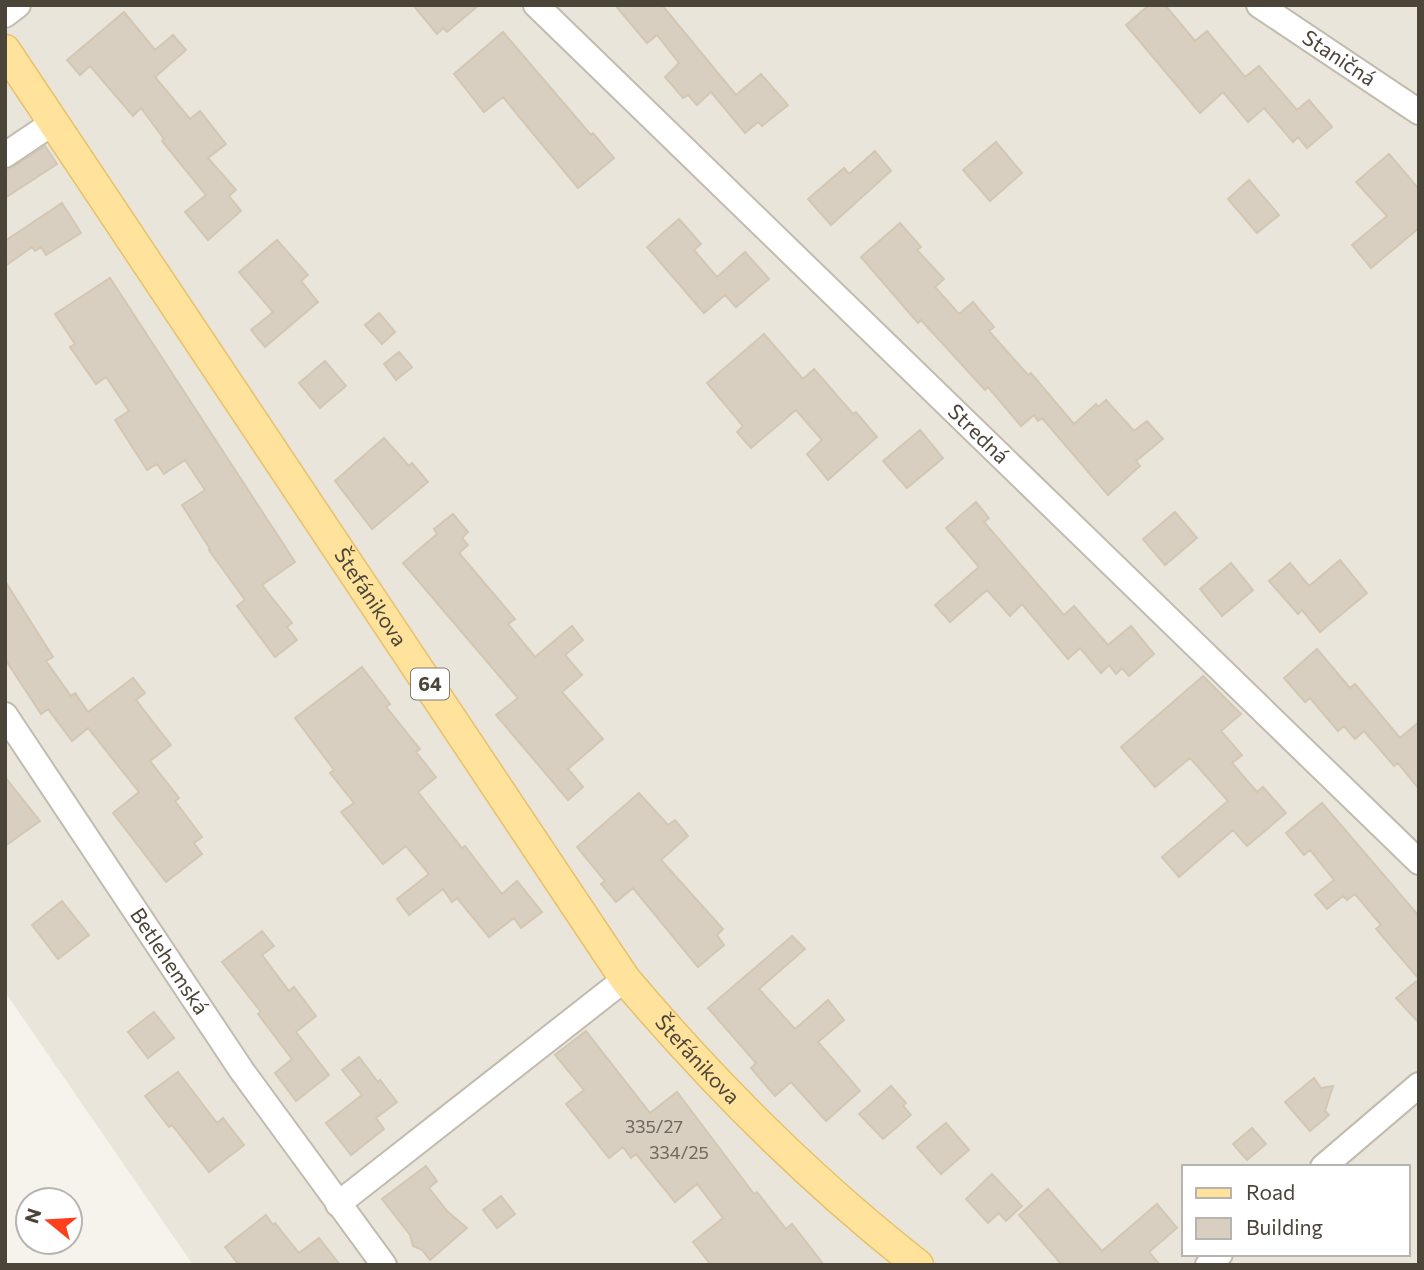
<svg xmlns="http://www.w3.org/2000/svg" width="1424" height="1270" viewBox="0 0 1424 1270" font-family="Commissioner,sans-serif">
  <rect width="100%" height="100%" fill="#f6f3ec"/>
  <!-- residential -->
  <path fill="#eae5da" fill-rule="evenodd" d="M5 5H1419V1265H193L5 992ZM1184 1167H1408V1254H1184Z"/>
  <!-- building -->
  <path fill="#d8cfc1" stroke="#d3c7b4" stroke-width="2" d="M413 5H479L447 32 443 28 437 34Z
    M615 5H662L736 95 761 74 788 105 762 126 758 122 745 133 711 92 697 105 688 95 683 98 665 77 679 63 657 35 647 43Z
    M1149 5H1165L1195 41 1207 31 1245 77 1259 66 1297 110 1309 100 1332 127 1307 148 1298 137 1293 142 1264 108 1248 122 1223 92 1200 113 1126 25Z
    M124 12 155 50 173 35 186 50 155 77 190 119 200 111 226 144 208 158 236 190 229 196 241 211 208 240 185 212 206 195 162 141 164 139 141 108 133 116 90 66 80 75 67 60Z
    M503 32 591 135 593 133 614 158 578 188 503 97 484 112 454 74Z
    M996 142 1022 173 990 201 963 170Z
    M45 146 57 164 5 198V172Z
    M875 151 891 171 831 225 808 199 844 168 849 174Z
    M1389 154 1419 189V228L1371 268 1352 245 1387 216 1356 182Z
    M1249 180 1279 215 1257 233 1228 199Z
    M62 203 81 233 46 255 41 247 35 251 32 247 5 266V241Z
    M679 219 701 244 694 250 717 277 745 252 769 279 736 307 725 295 704 313 647 247Z
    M900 223 921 247 917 250 944 279 935 287 959 314 973 302 994 327 989 331 1028 375 1031 373 1074 424 1096 404 1098 407 1106 400 1134 431 1147 421 1163 439 1136 461 1140 466 1108 495 1042 418 1038 421 1034 415 1021 426 988 387 985 390 921 320 918 323 861 257Z
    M277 240 308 275 301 281 318 302 265 347 251 330 273 312 239 272Z
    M110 278 295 562 262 585 292 623 287 627 297 640 275 657 237 606 245 600 209 550 210 549 182 505 205 490 185 460 164 474 157 464 147 470 115 420 129 411 106 377 96 384 70 347 75 344 55 314Z
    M379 313 395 332 382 344 365 325Z
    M764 334 803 379 814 369 853 414 856 412 877 437 828 480 807 454 822 440 796 410 751 448 737 432 743 426 707 383Z
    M399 352 412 367 396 380 384 364Z
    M325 361 346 386 320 408 299 383Z
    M920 430 943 458 907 488 883 461Z
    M384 438 409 466 412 463 428 482 372 529 335 481Z
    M976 502 989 518 984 522 1064 615 1074 606 1108 645 1131 626 1154 654 1129 676 1122 668 1116 674 1109 665 1101 673 1080 648 1068 659 1022 604 1010 616 987 590 950 622 935 605 979 567 946 528Z
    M1175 512 1197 538 1165 565 1143 539Z
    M453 514 468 532 462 538 468 545 459 553 515 619 508 624 535 657 572 626 583 640 565 655 582 675 562 692 603 739 568 769 583 787 568 800 496 715 518 698 403 563 437 534 434 529Z
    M1340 560 1367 593 1320 632 1302 610 1298 614 1269 581 1290 563 1309 586Z
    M1231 563 1253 590 1222 616 1200 589Z
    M5 581 53 657 46 661 71 696 75 693 88 712 133 678 145 693 136 700 171 745 150 761 179 798 175 801 202 837 194 843 202 854 166 882 113 813 139 792 88 728 72 741 48 709 41 714 5 659Z
    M1317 649 1350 688 1355 684 1400 738 1419 722V789L1398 763 1394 766 1364 731 1355 739 1344 726 1338 731 1310 698 1305 702 1284 678Z
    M362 667 390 704 386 707 420 749 416 752 436 777 418 792 462 848 465 846 502 894 517 881 542 912 521 928 514 918 489 937 457 898 452 902 443 889 409 915 397 899 429 874 406 846 383 864 341 812 354 803 330 773 334 770 295 718Z
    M1203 676 1241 714 1221 731 1242 755 1232 763 1257 792 1263 787 1286 813 1247 846 1233 830 1179 877 1162 857 1228 801 1190 758 1155 787 1121 747Z
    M5 777 40 821 5 846Z
    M639 793 668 825 675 820 688 836 661 860 723 929 717 935 724 945 698 967 633 888 616 902 601 884 605 881 577 847Z
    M1322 803 1419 916V1023L1396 998 1419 979 1376 929 1381 925 1355 894 1347 900 1343 896 1327 909 1315 895 1334 880 1310 850 1304 855 1286 833Z
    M62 901 89 935 58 959 32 925Z
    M262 931 274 946 262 955 289 991 294 987 316 1016 296 1032 329 1075 296 1101 275 1073 292 1059 258 1014 261 1012 222 962Z
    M792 936 805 949 759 989 795 1029 828 1000 844 1020 818 1042 860 1091 826 1121 791 1082 775 1096 751 1068 756 1063 708 1008Z
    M154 1012 174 1038 148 1058 128 1032Z
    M586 1031 650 1113 677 1092 754 1194 757 1192 786 1229 792 1224 824 1265H711L693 1242 723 1218 697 1184 675 1202 636 1154 631 1158 623 1147 609 1158 566 1104 584 1090 555 1055Z
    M359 1057 378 1082 380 1080 397 1102 376 1118 384 1129 351 1155 326 1123 362 1095 342 1070Z
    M178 1072 217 1123 223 1118 244 1145 209 1172 172 1125 169 1127 145 1096Z
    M1314 1078 1321 1088 1333 1086 1325 1111 1329 1115 1310 1131 1285 1102Z
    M891 1086 906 1103 903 1106 911 1115 883 1139 859 1114Z
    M946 1123 969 1150 941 1174 917 1147Z
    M1252 1128 1266 1144 1247 1160 1233 1144Z
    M426 1166 437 1181 429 1188 447 1211 467 1228 430 1260 422 1250 413 1246 410 1235 382 1199Z
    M992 1174 1022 1206 1006 1221 999 1213 988 1223 966 1199Z
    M1048 1189 1102 1251 1157 1204 1177 1228 1149 1252 1160 1265H1062L1019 1215Z
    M501 1196 515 1214 497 1228 483 1210Z
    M266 1215 273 1225 275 1223 299 1253 319 1238 340 1265H239L225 1247Z"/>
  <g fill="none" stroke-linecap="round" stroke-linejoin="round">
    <defs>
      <g id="minor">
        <path id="s1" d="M536 5 1419 862"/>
        <path id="s2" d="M1259 5 1419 112"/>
        <path d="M5 15 18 5"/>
        <path d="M5 155 54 122"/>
        <path id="s3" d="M5 715 242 1071 384 1265"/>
        <path d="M1323 1167 1419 1085"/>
        <path d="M338 1204 625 979"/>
        <path d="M1208 1265 1220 1254"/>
      </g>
      <g id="major">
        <path id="s4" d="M5 50 625 979C713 1083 810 1180 918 1265"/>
      </g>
    </defs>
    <!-- minor casing -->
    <use href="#minor" stroke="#c2bbae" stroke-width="28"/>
    <!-- major casing -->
    <use href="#major" stroke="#e6c16a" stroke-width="33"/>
    <!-- minor -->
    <use href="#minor" stroke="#fff" stroke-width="24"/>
    <!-- major -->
    <use href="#major" stroke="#ffe39c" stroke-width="30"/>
  </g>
  <g text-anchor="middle" stroke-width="5" stroke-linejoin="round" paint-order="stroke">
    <!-- number labels -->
    <g font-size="18" fill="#6e675b">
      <text x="654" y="1133">335/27</text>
      <text x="679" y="1159">334/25</text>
    </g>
    <!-- shield labels -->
    <rect fill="#fff" stroke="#817c74" stroke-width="2" x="411" y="668.5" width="38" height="31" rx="5"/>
    <g font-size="19" font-weight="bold" fill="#4b4439">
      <text x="430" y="691">64</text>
    </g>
    <!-- street labels -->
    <g font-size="21" fill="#4b4439" stroke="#fff">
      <text dy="7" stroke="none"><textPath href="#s2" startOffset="96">Staničná</textPath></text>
      <text dy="7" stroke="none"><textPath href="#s1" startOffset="616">Stredná</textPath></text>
      <text dy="7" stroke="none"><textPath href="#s4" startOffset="658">Štefánikova</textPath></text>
      <text dy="7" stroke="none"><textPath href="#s3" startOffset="296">Betlehemská</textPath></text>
      <text dy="7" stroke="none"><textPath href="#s4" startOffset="1225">Štefánikova</textPath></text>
    </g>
  </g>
  <!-- border -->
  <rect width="1424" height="1270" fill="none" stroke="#4b4439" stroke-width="14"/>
  <!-- legend -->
  <rect x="1182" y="1165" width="228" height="91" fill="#ffffff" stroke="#b7b4b0" stroke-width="2"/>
  <rect x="1196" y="1188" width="35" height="10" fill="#ffe39c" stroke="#b7b4b0" stroke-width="2"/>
  <text x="1246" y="1200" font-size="21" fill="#4b4439">Road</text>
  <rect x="1196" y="1218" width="35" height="21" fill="#d8cfc1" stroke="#b7b4b0" stroke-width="2"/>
  <text x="1246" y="1235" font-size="21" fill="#4b4439">Building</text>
  <!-- north arrow -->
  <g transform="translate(49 1221) rotate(288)"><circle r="33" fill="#ffffff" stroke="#b7b4b0" stroke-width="2"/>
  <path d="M0-5L12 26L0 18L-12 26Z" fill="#fc3f1d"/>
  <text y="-10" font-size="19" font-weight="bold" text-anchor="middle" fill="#4b4439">N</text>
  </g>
</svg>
